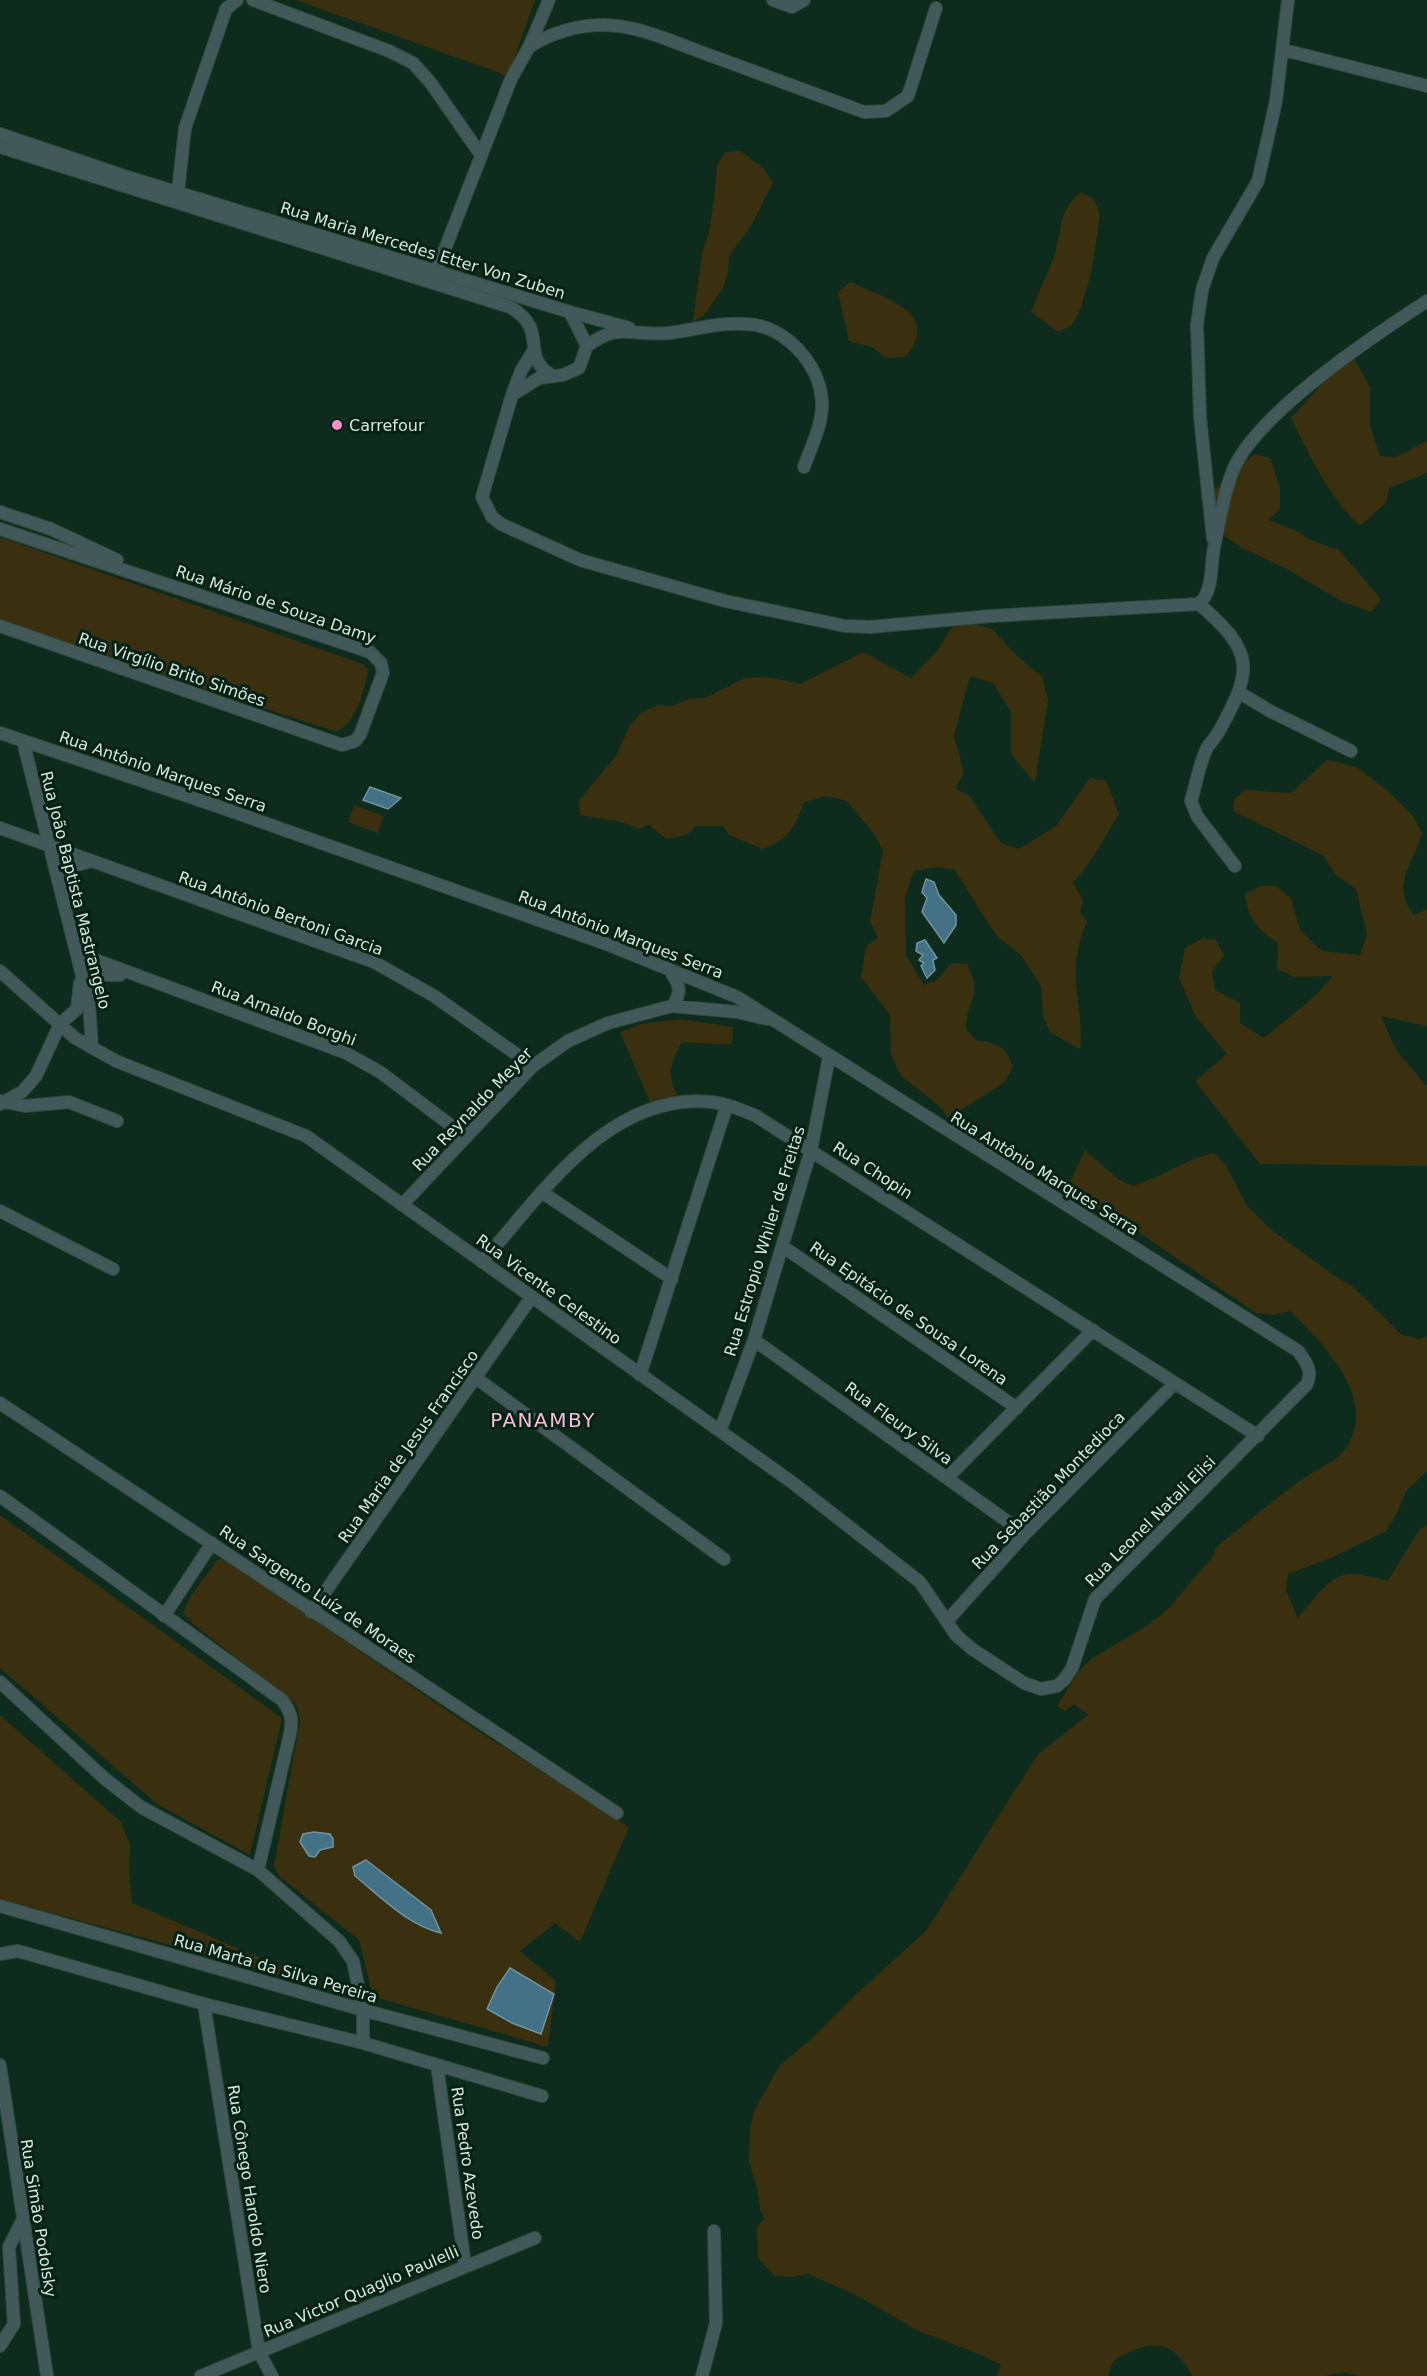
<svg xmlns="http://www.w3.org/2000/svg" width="1427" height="2376" viewBox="0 0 1427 2376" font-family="'DejaVu Sans',sans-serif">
  <rect width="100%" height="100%" fill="#0e2c1d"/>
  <!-- green -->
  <path fill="#3a2f0f" d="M296 0H535L508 76Z
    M741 151 765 170 773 183 751 226 729 256 728 272 723 288 704 315 693 322 702 253 709 232 714 199 717 165 726 152Z
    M1081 192 1094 199 1100 214 1092 269 1081 308 1072 325 1058 332 1031 312C1038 293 1047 275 1054 256 1064 229 1056 213 1081 192Z
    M851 282C881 298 945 311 905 357L886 358 872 347 849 341 838 292Z
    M1337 355H1352L1370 387V426L1380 456 1396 457 1427 441V473L1389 488 1386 503 1360 526C1328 496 1311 457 1291 418L1321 385Z
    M1255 454 1270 458 1280 488V509L1268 520 1297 531 1310 540 1339 550 1381 599 1372 612 1343 602 1285 568 1242 548 1216 530 1200 496C1224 488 1235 468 1255 454Z
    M0 537 363 664 368 669C366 686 354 731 334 731L103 656 0 619Z
    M975 624 992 629 1014 653 1042 677 1048 700 1035 783 1011 754V712L993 683 970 676 954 736 964 773 955 789 969 795 1001 843 1019 849 1056 826 1090 778 1106 781 1119 814 1091 860 1073 883 1083 900 1080 912 1087 922C1064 975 1084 998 1080 1049L1051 1033 1043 1017 1041 986 1021 955 1000 939 989 925 955 870 938 867 914 871 905 897 906 955 924 985 938 979 951 963 967 964C984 998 966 998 966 1029L977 1041C998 1042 1006 1047 1013 1067L1005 1082 949 1118 939 1106 900 1075 891 1053 890 1015 861 977 866 946 878 938 870 921 883 851 875 835 847 801 826 796 804 802C794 828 790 839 762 849L729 835 723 826H696L687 835 666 839 649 825 639 829 622 822 580 815 579 800 616 756 630 725 641 713 657 705 672 706 688 699 705 698 745 678 768 677 800 684 863 652 911 678 937 651 952 627Z
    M1327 760 1357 767 1388 791 1413 816 1422 833C1413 866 1390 884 1414 915L1427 909V1026L1381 1016 1396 1050 1427 1086V1166L1260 1164 1195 1081 1227 1054 1196 1017 1179 978 1185 948 1203 938 1216 940 1224 956 1212 971 1215 990 1240 1003V1023L1264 1038 1315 996 1333 976 1294 977 1277 969 1278 943C1258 930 1248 919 1245 894L1261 886H1276L1291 898 1300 930 1322 951 1360 955 1367 934 1356 889 1336 875 1324 856 1233 811 1234 799 1245 790 1291 793Z
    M354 805 384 816 378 833 348 822Z
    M681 1019 733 1027 732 1045 682 1042C670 1062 665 1080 681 1099L651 1104 620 1032 642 1024Z
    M1085 1150 1118 1179 1132 1186C1161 1178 1185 1159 1214 1153L1225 1164 1247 1206 1270 1229 1338 1278 1351 1285 1402 1335 1419 1339 1427 1337V1471L1407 1490 1394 1519 1386 1531 1331 1558 1288 1574 1286 1591 1298 1618C1303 1610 1310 1604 1316 1596 1342 1566 1352 1573 1388 1581L1419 1530 1427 1525V2376H1362L1344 2372 1325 2376H1192C1172 2335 1146 2341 1113 2361L1108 2376H997L1001 2365 981 2355 917 2330 854 2294 808 2274 792 2277 775 2276 758 2258 757 2226 765 2219 760 2209 758 2193 749 2161 750 2129 754 2111 780 2065 810 2040 854 1996 926 1931 1038 1754 1088 1715 1074 1704 1065 1711 1057 1706 1078 1672 1091 1659 1150 1624 1169 1608 1214 1555 1215 1548C1244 1525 1272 1501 1301 1480 1313 1471 1334 1463 1343 1452 1382 1401 1324 1345 1290 1311L1274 1315 1256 1313 1118 1218 1074 1200 1071 1180Z
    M0 1515 282 1718 250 1855 157 1804 0 1668Z
    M224 1559 467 1724 629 1827 580 1942 555 1923 520 1951 556 1981 548 2047 378 1998 371 1989 359 1940 279 1876 274 1866 300 1720 296 1704 194 1625 183 1613C189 1593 206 1578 217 1560Z
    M0 1715 121 1822 130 1845 129 1873 132 1903 336 1990 0 1899Z"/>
  <!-- water -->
  <path fill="#437185" stroke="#6f949f" stroke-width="1.5" d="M370 787 401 798 388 809 363 800Z
    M926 879 934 882 939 895 956 915V925L944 943 922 912 927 898 922 892Z
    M925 940 937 958 933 960 935 970 927 978 921 966 924 963 919 960 923 955 916 951 917 943Z
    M314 1832 330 1834 333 1839V1847L320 1850 315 1857 309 1856 300 1842 303 1834Z
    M366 1860 431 1910 441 1933C408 1925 382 1898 355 1876L353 1867Z
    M510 1968 554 1994 541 2034 512 2023 487 2009 497 1987Z"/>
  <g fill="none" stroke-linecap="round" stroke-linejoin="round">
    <defs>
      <path id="minor" d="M253 0 389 51 413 63 430 82 481 155
        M773 0 792 7 804 0
        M529 47C550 33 578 25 603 25 639 25 675 43 709 55 761 74 812 93 864 112L886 111 908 96 936 8
        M1284 50 1427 86
        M0 134 124 176 570 312 587 346 579 368 563 375 539 378 512 395
        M0 147 510 307C550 330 519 355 551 375
        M178 192 185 128 226 9 237 0
        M436 272 511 79 529 47 549 0
        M570 312 629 328
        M587 346C621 321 632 337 669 333 694 330 719 322 746 324 784 325 820 363 822 402 823 424 811 447 804 467
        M534 350 521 371 512 395 482 497 492 517 501 524 580 560 725 601 845 626 870 627 991 616 1199 604C1214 590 1210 567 1214 548 1219 523 1224 491 1234 468 1260 411 1373 336 1427 301
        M0 512 51 529 117 560
        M0 529 370 652 381 663 383 673 360 735 355 741 342 745 0 626
        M1213 539 1200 417 1197 324 1202 290 1213 258 1258 181 1276 101 1288 0
        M1199 604C1256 653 1253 670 1218 733 1215 738 1210 743 1207 748 1199 764 1196 785 1191 801L1197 816 1235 866
        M1240 693 1270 711 1351 751
        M0 733 217 806 609 945 737 997 1298 1351C1306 1362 1313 1370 1307 1384L1095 1599 1072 1668 1064 1680 1057 1686 1041 1689 1024 1683 972 1649 956 1635 920 1582 793 1483 306 1136 116 1061 75 1038 0 971
        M23 741 89 1003 92 1048
        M0 828 374 962 434 996 533 1066
        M58 881C65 866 77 865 92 861
        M77 953 346 1053 380 1072 465 1136
        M668 968C678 982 684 991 672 1006
        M84 984 98 975H120
        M1 1101 25 1106 69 1102 117 1121
        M0 1104 22 1092 36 1076 60 1024 77 1009 80 983
        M543 1193 672 1279
        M402 1205 533 1066 568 1041 608 1023 672 1006 737 1012 767 1019
        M0 1211 113 1269
        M782 1246 1017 1408
        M482 1262C542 1194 609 1091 712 1102 728 1104 742 1110 756 1116L1258 1436
        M754 1340 1025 1534
        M640 1375 727 1105
        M476 1378 724 1559
        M0 1403 617 1813
        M720 1431 754 1340 811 1150 829 1057
        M947 1478 1093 1330
        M0 1496 282 1700C291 1712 293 1719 290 1734L258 1870
        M311 1612 531 1298
        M164 1616 212 1543
        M947 1621 1025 1534 1175 1383
        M0 1682 104 1778 141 1807 258 1870 339 1941 353 1961 363 2010V2043
        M0 1906 363 2010 543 2058
        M0 1954 18 1951 204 2004 363 2043 542 2096
        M204 2004 259 2352 272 2376
        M0 2065 47 2376
        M437 2065 465 2265
        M0 2346 14 2324 9 2247 22 2221
        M201 2376 535 2238
        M702 2376 716 2323 714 2231"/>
    </defs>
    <!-- minor casing -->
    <use href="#minor" stroke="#2e4a3c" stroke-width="14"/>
    <!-- minor -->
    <use href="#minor" stroke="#435959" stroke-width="12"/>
  </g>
  <!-- markers -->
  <circle fill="#fa8fc6" stroke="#042214" stroke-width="2" cx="337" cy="425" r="6"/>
  <g text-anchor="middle" stroke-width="6" stroke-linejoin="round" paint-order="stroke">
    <!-- street labels -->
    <g font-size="16" fill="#d6e7dd" stroke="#042214">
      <text transform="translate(423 250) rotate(17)" y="6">Rua Maria Mercedes Etter Von Zuben</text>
      <text transform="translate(276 604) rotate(19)" y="6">Rua Mário de Souza Damy</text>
      <text transform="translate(172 669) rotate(19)" y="6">Rua Virgílio Brito Simões</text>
      <text transform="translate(163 771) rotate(19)" y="6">Rua Antônio Marques Serra</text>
      <text transform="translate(76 890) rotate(76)" y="6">Rua João Baptista Mastrangelo</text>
      <text transform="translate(281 913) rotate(20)" y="6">Rua Antônio Bertoni Garcia</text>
      <text transform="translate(621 934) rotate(21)" y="6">Rua Antônio Marques Serra</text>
      <text transform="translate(284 1013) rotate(21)" y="6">Rua Arnaldo Borghi</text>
      <text transform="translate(472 1109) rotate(-46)" y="6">Rua Reynaldo Meyer</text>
      <text transform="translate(873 1170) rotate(33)" y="6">Rua Chopin</text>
      <text transform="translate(1045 1173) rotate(32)" y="6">Rua Antônio Marques Serra</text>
      <text transform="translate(764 1241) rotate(-73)" y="6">Rua Estropio Whiler de Freitas</text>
      <text transform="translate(549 1289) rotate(36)" y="6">Rua Vicente Celestino</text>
      <text transform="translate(909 1313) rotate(35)" y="6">Rua Epitácio de Sousa Lorena</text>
      <text transform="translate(899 1423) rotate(36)" y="6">Rua Fleury Silva</text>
      <text transform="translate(408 1446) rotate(-55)" y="6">Rua Maria de Jesus Francisco</text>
      <text transform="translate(1048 1490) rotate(-46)" y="6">Rua Sebastião Montedioca</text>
      <text transform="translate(1150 1521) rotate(-45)" y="6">Rua Leonel Natali Elisi</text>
      <text transform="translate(318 1594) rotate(34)" y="6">Rua Sargento Luíz de Moraes</text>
      <text transform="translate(276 1968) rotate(16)" y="6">Rua Marta da Silva Pereira</text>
      <text transform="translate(468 2163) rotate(82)" y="6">Rua Pedro Azevedo</text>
      <text transform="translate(250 2189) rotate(81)" y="6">Rua Cônego Haroldo Niero</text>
      <text transform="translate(39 2218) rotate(81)" y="6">Rua Simão Podolsky</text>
      <text transform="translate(361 2291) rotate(-23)" y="6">Rua Victor Quaglio Paulelli</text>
    </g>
    <!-- poi labels -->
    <g font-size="16" fill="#d6e7dd" stroke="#042214" text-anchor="start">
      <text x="349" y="431">Carrefour</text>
    </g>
    <!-- quarter labels -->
    <g font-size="20" letter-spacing="1.5" fill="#f9bbd9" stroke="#042214">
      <text x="543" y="1427">PANAMBY</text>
    </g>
  </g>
</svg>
